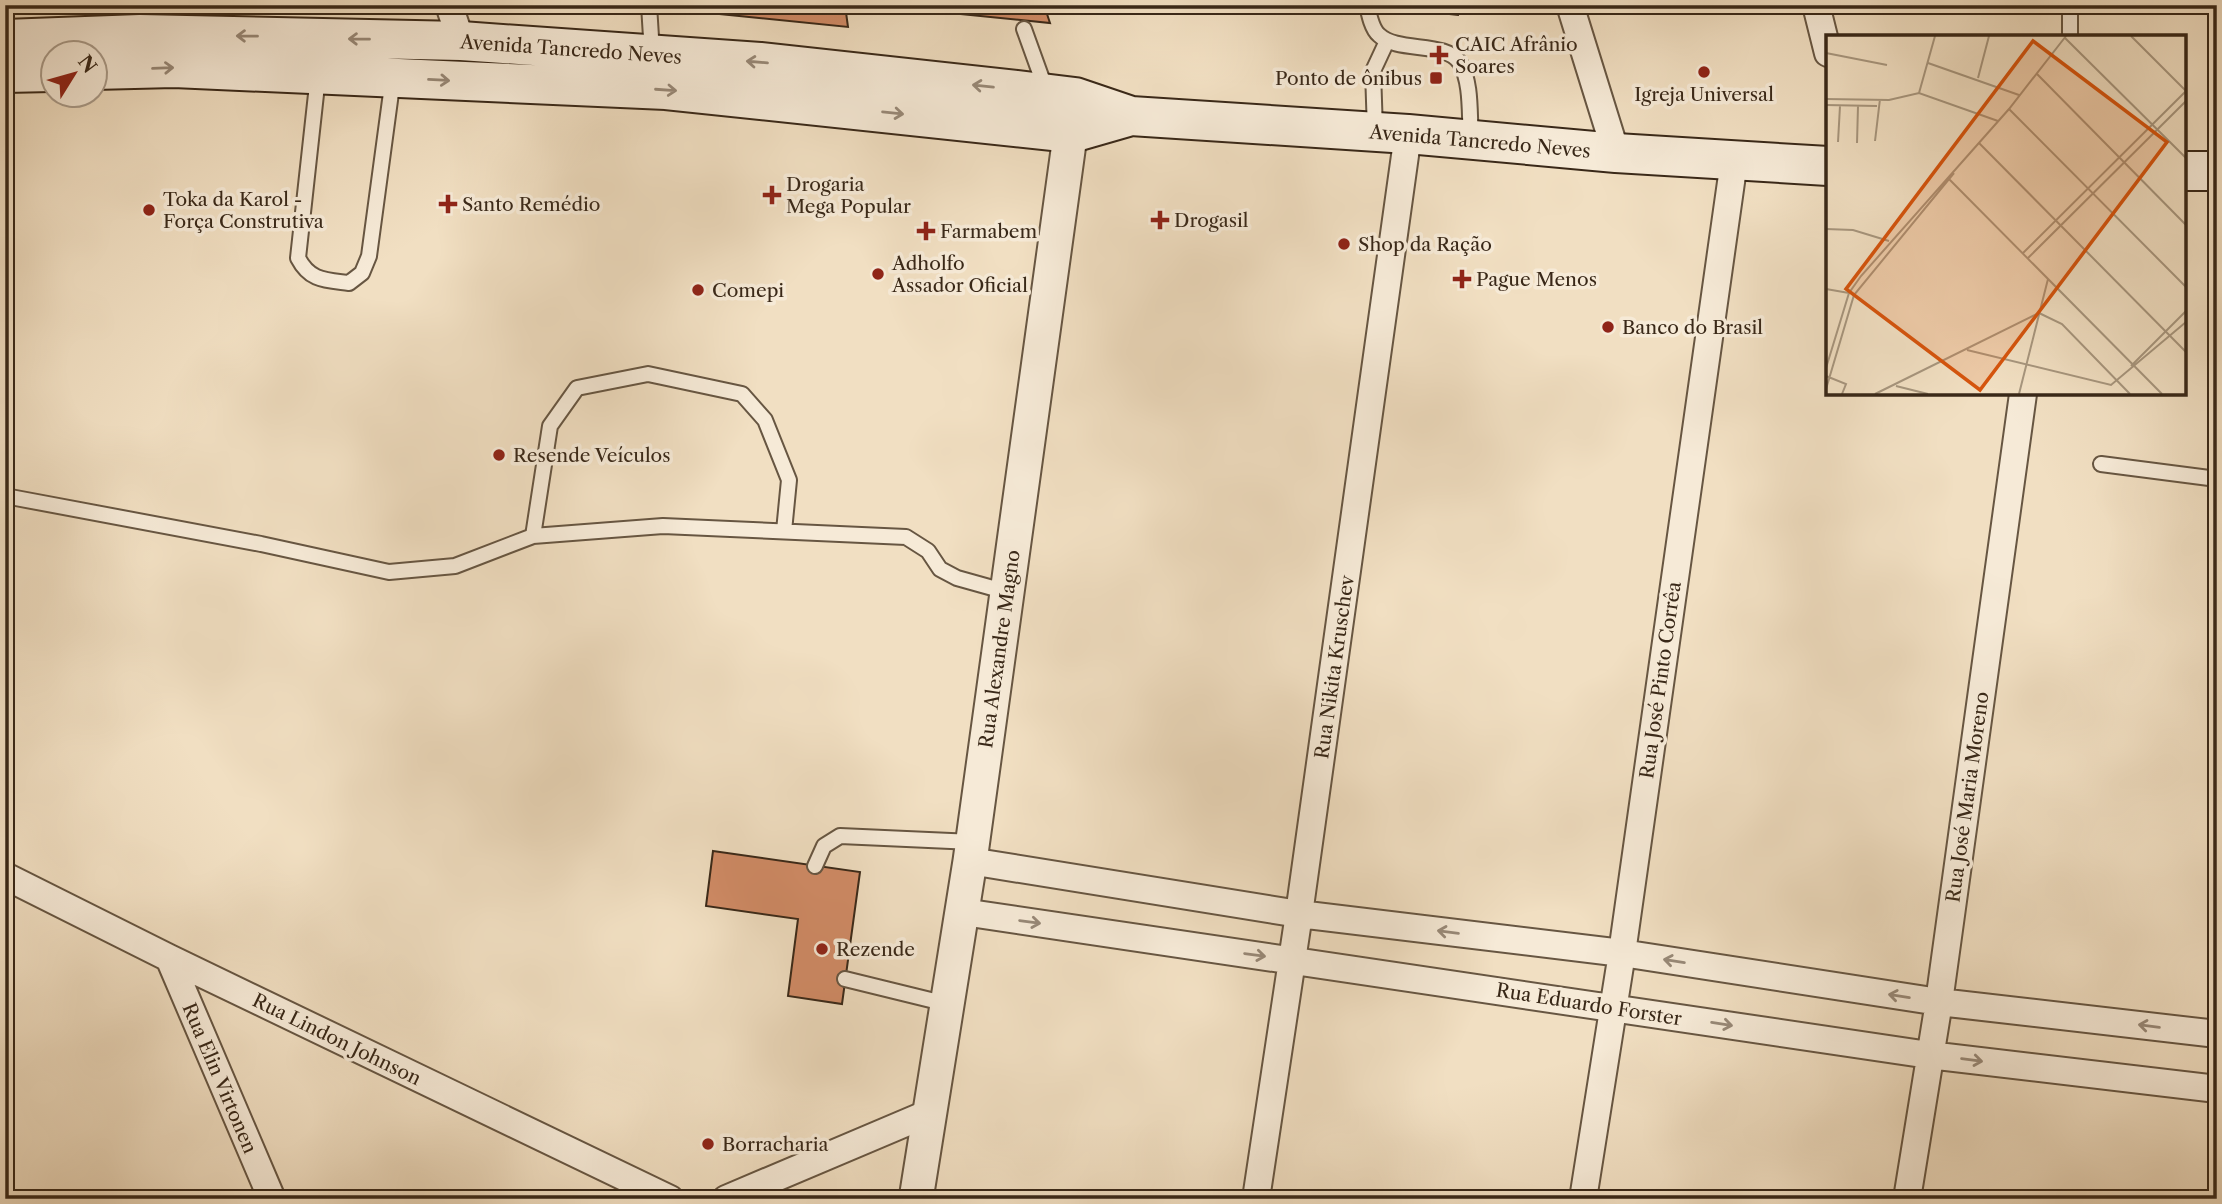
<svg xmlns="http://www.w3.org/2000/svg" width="2222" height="1204" viewBox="0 0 2222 1204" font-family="'Libre Caslon Text',serif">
  <rect width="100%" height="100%" fill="#f1dfc2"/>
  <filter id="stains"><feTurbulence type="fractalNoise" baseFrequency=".00286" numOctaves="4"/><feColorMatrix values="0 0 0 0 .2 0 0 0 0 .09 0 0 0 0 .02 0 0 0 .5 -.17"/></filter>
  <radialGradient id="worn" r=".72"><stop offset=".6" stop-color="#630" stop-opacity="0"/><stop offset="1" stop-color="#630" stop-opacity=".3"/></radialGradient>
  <!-- building -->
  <path fill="#d28c67" stroke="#392818" stroke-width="2" d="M678 5H845L848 27 680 10Z
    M870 5H1044L1050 23Z
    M1382 5H1459L1458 15 1382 7Z
    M713 851 860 872 842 1004 788 996 798 919 706 906Z"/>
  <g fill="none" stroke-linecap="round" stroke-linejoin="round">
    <defs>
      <path id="service" d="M649 5 652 53
        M1367 5C1369 15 1372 29 1379 35 1397 53 1447 41 1460 63 1472 83 1469 115 1471 138
        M1024 29 1046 90
        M2070 37V5
        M318 76 298 258C310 281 325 280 349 283L362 273 369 256 393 78
        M1375 131 1373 71 1387 41
        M2101 464 2217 479
        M5 496 261 544 389 572 455 566 533 536 663 526 906 537 928 551 940 569 957 578 1007 592
        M533 536 550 426 577 388 648 374 742 394 765 420 789 480 784 531
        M815 866 824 846 840 836 973 842
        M845 979 947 1004"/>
      <path id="minor" d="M449 5 461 41
        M1570 5 1616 153
        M1816 5 1828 53
        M970 861 1299 914 1622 953 1939 1002 2217 1034
        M5 876 169 958 670 1199
        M963 912 1929 1055 2217 1089
        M169 958 272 1199
        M726 1199 929 1113
        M1256 1199 1299 914 1408 134
        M1583 1199 1622 953 1734 161
        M1907 1199 1939 1002 2023 394"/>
      <path id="tertiary" d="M916 1199 970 861 1074 107"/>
      <path id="secondary" d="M5 39 140 34 461 41 760 62 1016 90 1075 97 1131 116 1408 134 1616 153 1828 166
        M94 70 174 68 666 90 1072 133 1131 116
        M5 73 52 72
        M2185 171H2217"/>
    </defs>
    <!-- service casing -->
    <use href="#service" stroke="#675642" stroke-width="18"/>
    <!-- minor casing -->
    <use href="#minor" stroke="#675642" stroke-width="30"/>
    <!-- tertiary casing -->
    <use href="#tertiary" stroke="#675642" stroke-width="37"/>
    <!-- secondary casing -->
    <use href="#secondary" stroke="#392818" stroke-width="42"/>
    <!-- service -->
    <use href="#service" stroke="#f6ead7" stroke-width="14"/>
    <!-- minor -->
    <use href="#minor" stroke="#f6ead7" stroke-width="26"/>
    <!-- tertiary -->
    <use href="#tertiary" stroke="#f6ead7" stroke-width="33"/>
    <!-- secondary -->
    <use href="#secondary" stroke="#f6ead7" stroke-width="38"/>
  </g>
  <!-- one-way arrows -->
  <defs><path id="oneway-shaft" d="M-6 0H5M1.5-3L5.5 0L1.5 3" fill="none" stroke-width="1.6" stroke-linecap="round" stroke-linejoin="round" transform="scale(1.75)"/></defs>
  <g stroke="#988978">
    <use href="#oneway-shaft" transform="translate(247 36) rotate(-179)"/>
    <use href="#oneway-shaft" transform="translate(359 39) rotate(-179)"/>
    <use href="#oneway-shaft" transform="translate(757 62) rotate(-175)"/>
    <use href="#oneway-shaft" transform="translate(163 68) rotate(-2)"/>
    <use href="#oneway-shaft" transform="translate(439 80) rotate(3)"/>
    <use href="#oneway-shaft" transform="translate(983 86) rotate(-174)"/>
    <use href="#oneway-shaft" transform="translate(666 90) rotate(4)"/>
    <use href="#oneway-shaft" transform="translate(893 113) rotate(6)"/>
    <use href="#oneway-shaft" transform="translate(1030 922) rotate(8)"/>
    <use href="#oneway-shaft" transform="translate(1448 932) rotate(-173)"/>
    <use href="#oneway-shaft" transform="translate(1255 955) rotate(8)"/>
    <use href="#oneway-shaft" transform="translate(1674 961) rotate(-171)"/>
    <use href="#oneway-shaft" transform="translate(1899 996) rotate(-171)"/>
    <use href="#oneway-shaft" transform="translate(1722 1024) rotate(9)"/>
    <use href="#oneway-shaft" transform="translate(2149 1026) rotate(-173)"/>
    <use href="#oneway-shaft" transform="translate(1972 1060) rotate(7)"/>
  </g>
  <!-- markers -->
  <g fill="#8f2418" stroke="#f6ead7" stroke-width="2.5">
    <path d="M1435.5 44.5h7v7h7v7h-7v7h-7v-7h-7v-7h7z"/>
    <circle cx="1704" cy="72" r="7"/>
    <rect x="1429" y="71" width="14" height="14" rx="3.5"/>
    <path d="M768.5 184.5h7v7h7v7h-7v7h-7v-7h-7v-7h7z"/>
    <path d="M444.5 193.5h7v7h7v7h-7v7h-7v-7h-7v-7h7z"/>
    <circle cx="149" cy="210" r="7"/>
    <path d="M1156.5 209.5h7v7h7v7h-7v7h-7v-7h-7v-7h7z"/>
    <path d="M922.5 220.5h7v7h7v7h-7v7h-7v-7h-7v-7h7z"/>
    <circle cx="1344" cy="244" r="7"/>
    <circle cx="878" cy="274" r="7"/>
    <path d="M1458.5 268.5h7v7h7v7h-7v7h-7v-7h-7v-7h7z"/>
    <circle cx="698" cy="290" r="7"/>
    <circle cx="1608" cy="327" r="7"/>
    <circle cx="499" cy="455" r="7"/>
    <circle cx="822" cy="949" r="7"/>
    <circle cx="708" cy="1144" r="7"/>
  </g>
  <g text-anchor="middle" stroke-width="7" stroke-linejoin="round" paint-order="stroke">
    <!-- poi labels -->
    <g font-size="19" fill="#392818" stroke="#f6ead7" text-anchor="start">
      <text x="1455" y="51">CAIC Afrânio<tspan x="1455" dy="22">Soares</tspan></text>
      <text x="1422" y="85" text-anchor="end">Ponto de ônibus</text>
      <text x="1704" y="101" text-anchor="middle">Igreja Universal</text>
      <text x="786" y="191">Drogaria<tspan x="786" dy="22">Mega Popular</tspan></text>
      <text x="163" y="206">Toka da Karol -<tspan x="163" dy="22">Força Construtiva</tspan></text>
      <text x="462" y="211">Santo Remédio</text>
      <text x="1174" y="227">Drogasil</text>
      <text x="940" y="238">Farmabem</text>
      <text x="1358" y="251">Shop da Ração</text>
      <text x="892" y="270">Adholfo<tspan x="892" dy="22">Assador Oficial</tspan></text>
      <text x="1476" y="286">Pague Menos</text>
      <text x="712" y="297">Comepi</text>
      <text x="1622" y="334">Banco do Brasil</text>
      <text x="513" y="462">Resende Veículos</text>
      <text x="836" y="956">Rezende</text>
      <text x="722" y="1151">Borracharia</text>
    </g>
    <!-- street labels -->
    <g font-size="19" fill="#392818" stroke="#f6ead7">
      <text transform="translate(571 49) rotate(4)" y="7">Avenida Tancredo Neves</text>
      <text transform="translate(1480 141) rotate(5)" y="7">Avenida Tancredo Neves</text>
      <text transform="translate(999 649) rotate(-82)" y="7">Rua Alexandre Magno</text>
      <text transform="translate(1334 667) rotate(-82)" y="7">Rua Nikita Kruschev</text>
      <text transform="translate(1660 680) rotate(-82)" y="7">Rua José Pinto Corrêa</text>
      <text transform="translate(1967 797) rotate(-82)" y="7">Rua José Maria Moreno</text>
      <text transform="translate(1589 1004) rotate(9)" y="7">Rua Eduardo Forster</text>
      <text transform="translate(337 1039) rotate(26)" y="7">Rua Lindon Johnson</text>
      <text transform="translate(220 1078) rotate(67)" y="7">Rua Elin Virtonen</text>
    </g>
  </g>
  <!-- overview -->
  <g transform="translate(1826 35)">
    <rect width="360" height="360" fill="#f1dfc2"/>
    <path fill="none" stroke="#a7967e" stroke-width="2" d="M305 1 360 56M239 3 360 123M0 18 61 30M102 28 193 60M211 39 360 190M152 43 163 1M93 58 109 1M0 64 63 65 93 58 172 86M0 70 51 71M183 74 360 252M49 106 54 64M12 107 14 71M31 108 32 71M153 108 360 317M122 143 336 359M0 194 27 195 63 206M197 218 360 56M202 223 360 66M0 254 23 258M213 278 236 289 304 359M141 315 285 350 360 287M305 331 360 276M0 333 23 258 35 241 183 74 240 1M0 341 20 349 16 359M70 351 102 359M0 354 28 260 128 138M49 359 213 278M193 359 222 244"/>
    <path fill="#d6540d" fill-opacity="0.15" stroke="#d6540d" stroke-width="3.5" d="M207 6 341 107 154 355 20 254Z"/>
    <rect width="360" height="360" fill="none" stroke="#392818" stroke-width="3.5"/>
  </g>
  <!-- margin -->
  <rect width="2222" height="1204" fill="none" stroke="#f1dfc2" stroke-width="28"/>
  <rect x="7" y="7" width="2208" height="1190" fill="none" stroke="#392818" stroke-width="3.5"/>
  <rect x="14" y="14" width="2194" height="1176" fill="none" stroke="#392818" stroke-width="2"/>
  <!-- north arrow -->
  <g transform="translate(74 74) rotate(53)"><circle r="33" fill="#f6ead7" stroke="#aa9c8b" stroke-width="2"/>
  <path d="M0-5L12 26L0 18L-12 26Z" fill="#8f2418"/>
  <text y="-10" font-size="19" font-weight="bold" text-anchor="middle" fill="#392818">N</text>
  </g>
  <rect width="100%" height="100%" filter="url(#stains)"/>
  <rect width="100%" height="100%" fill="url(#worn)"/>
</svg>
